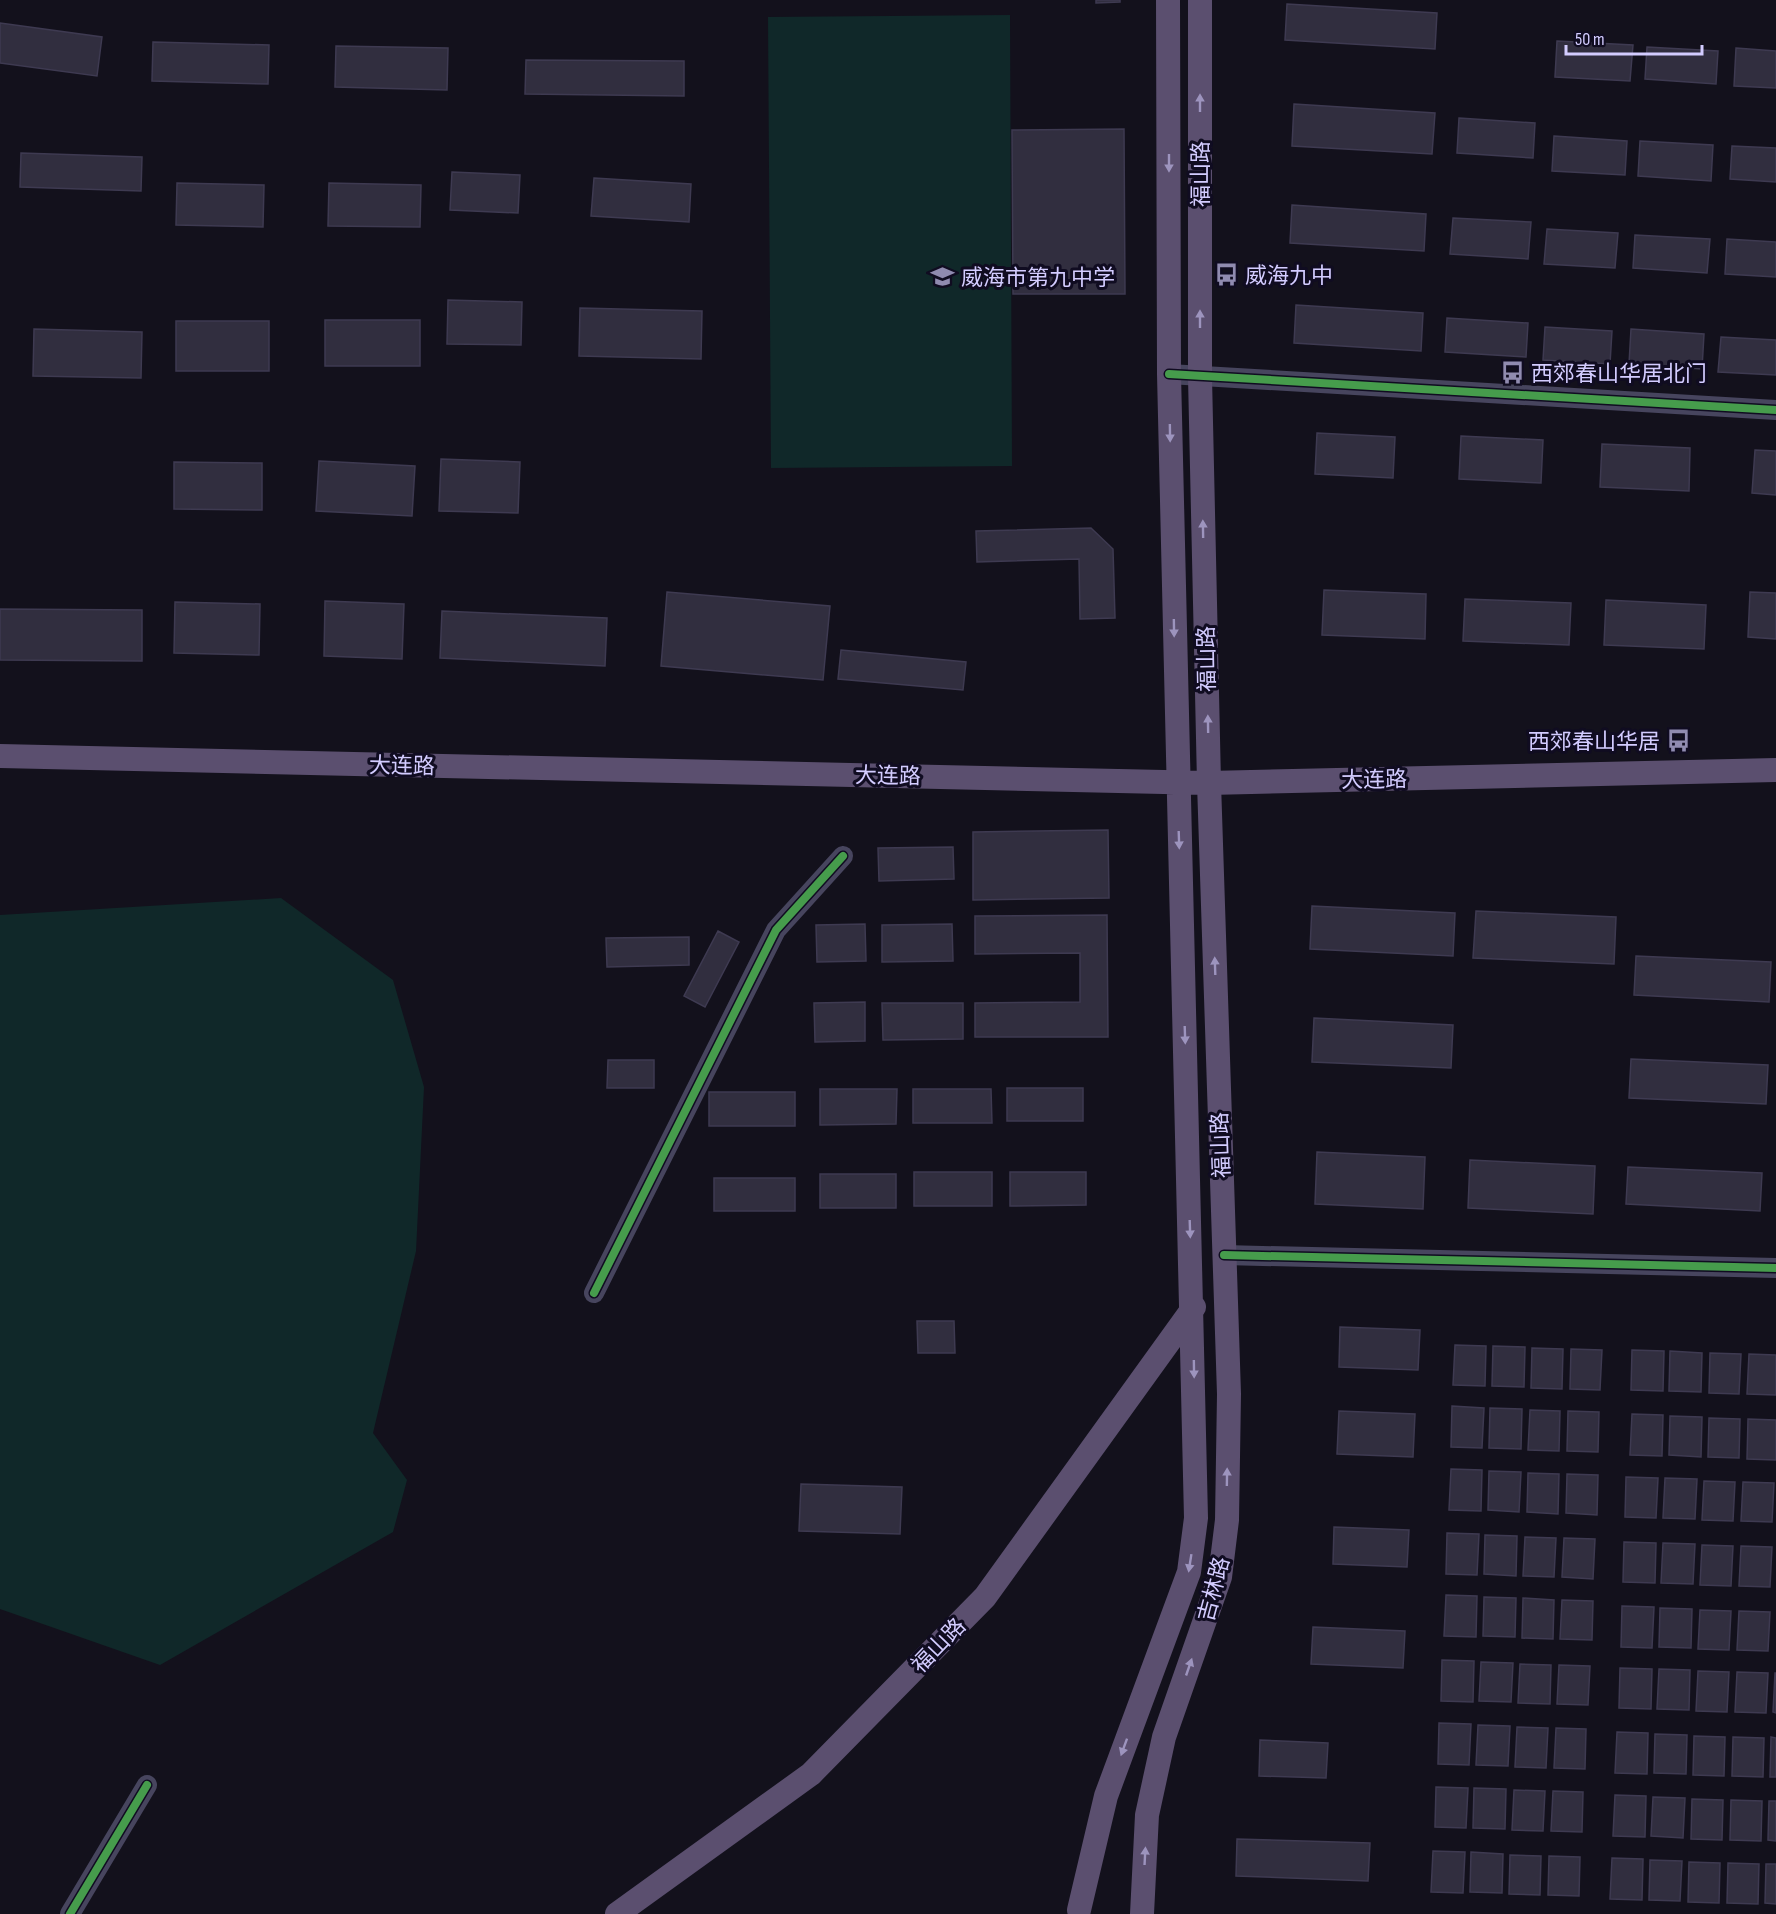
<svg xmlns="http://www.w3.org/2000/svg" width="1776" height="1914" viewBox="0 0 1776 1914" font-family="'Sofia Sans Condensed','Noto Sans SC',sans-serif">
  <rect width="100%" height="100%" fill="#13111c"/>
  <!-- green -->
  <path fill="#102829" d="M1010 15 1012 466 771 468 768 17Z
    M281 898 393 980 424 1087 416 1251 373 1433 407 1480 393 1532 160 1665 0 1609V915Z"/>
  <!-- building -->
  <path fill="#312e3f" stroke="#3e3a51" stroke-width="1.5" d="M1096 0H1120V2L1096 3Z
    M1287 4 1437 13 1435 49 1285 40Z
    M0 23 102 37 97 76 0 63Z
    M1557 41 1633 45 1630 81 1555 77Z
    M153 42 269 45 268 84 152 81Z
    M336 46 448 48 447 90 335 87Z
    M1647 47 1718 51 1716 84 1645 79Z
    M1736 48 1776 51V88L1734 86Z
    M526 60 684 61V96L525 94Z
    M1294 104 1435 113 1432 154 1292 146Z
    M1459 118 1535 123 1533 158 1457 153Z
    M1124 129 1125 294H1013L1012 130Z
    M1554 136 1627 141 1625 175 1552 171Z
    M1640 141 1713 145 1711 181 1638 176Z
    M1732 146 1776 148V182L1730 179Z
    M21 153 142 157 141 191 20 187Z
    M452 172 520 175 518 213 450 210Z
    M594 178 691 184 689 222 591 216Z
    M177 183 264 185 263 227 176 225Z
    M329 183 421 185 420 227 328 226Z
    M1292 205 1426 214 1424 251 1290 243Z
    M1453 218 1531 222 1528 259 1450 254Z
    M1547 229 1618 233 1615 268 1544 264Z
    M1635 235 1710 239 1707 273 1633 268Z
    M1727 239 1776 242V277L1725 274Z
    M448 300 522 302 521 345 447 344Z
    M1296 305 1423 313 1421 351 1294 343Z
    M580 308 702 311 701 359 579 356Z
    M1447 318 1528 323 1526 357 1445 352Z
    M325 320H420V366H325Z
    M176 321H269V371H176Z
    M1545 327 1612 331 1610 364 1543 360Z
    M34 329 142 332 141 378 33 376Z
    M1631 329 1704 334 1702 369 1629 364Z
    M1721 337 1776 340V375L1718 372Z
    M1317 433 1395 437 1393 478 1315 474Z
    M1461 436 1543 440 1541 483 1459 479Z
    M1602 444 1690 448 1689 491 1600 487Z
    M1755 450 1776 451V495L1752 493Z
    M441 459 520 462 518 513 439 511Z
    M319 461 415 466 412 516 316 511Z
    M174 462 262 463V510L174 509Z
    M1091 528 1113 549 1115 618 1080 619 1079 559 977 562 976 531Z
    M1324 590 1426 594 1425 639 1322 635Z
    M667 592 830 606 823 680 661 666Z
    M1750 592 1776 593V639L1748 637Z
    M1465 599 1571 603 1569 645 1463 641Z
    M1606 600 1706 605 1704 649 1604 645Z
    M325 601 404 604 402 659 324 656Z
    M175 602 260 604 259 655 174 653Z
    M0 609 142 610V661L0 660Z
    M442 611 607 618 605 666 440 658Z
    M841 650 966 662 963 690 838 679Z
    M1108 830 1109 898 973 900V832Z
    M953 847 954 879 879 881 878 848Z
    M1312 906 1455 913 1453 956 1310 949Z
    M1476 911 1616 917 1614 964 1473 958Z
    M1107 915 1108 1037H975V1003L1080 1002V953L975 954V916Z
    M865 924 866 961 817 962 816 925Z
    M952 924 953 961 882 962V925Z
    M718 931 739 942 705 1007 684 996Z
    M689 937V965L607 967 606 938Z
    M1636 956 1771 962 1769 1002 1634 995Z
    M865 1002V1041L815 1042 814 1003Z
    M882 1003H963V1039L883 1040Z
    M1314 1018 1453 1025 1451 1068 1312 1062Z
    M1631 1059 1768 1065 1766 1104 1629 1098Z
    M608 1060H654V1088H607Z
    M1007 1088H1083V1121H1007Z
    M820 1089H897L896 1124 820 1125Z
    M913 1089H991L992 1123H913Z
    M709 1092H795V1126H709Z
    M1317 1152 1425 1157 1423 1209 1315 1204Z
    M1470 1160 1595 1166 1593 1214 1468 1208Z
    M1628 1167 1762 1173 1760 1211 1626 1204Z
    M914 1172H992V1206H914Z
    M1010 1172H1086V1205L1010 1206Z
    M820 1174H896V1208H820Z
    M714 1178H795V1211H714Z
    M917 1321H954L955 1353H918Z
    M1340 1327 1420 1330 1418 1370 1339 1367Z
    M1455 1345 1486 1346 1485 1386 1453 1385Z
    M1493 1346 1525 1347 1524 1387 1492 1386Z
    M1532 1348 1563 1349 1562 1389 1531 1388Z
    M1571 1349 1602 1350 1600 1390 1570 1389Z
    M1632 1350 1664 1351 1663 1391 1631 1390Z
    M1670 1351 1702 1353 1701 1392 1669 1391Z
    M1710 1353 1741 1354 1739 1394 1709 1393Z
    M1749 1354 1776 1355V1395L1747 1394Z
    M1452 1406 1484 1408 1482 1448 1451 1447Z
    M1490 1408 1522 1409 1521 1449 1489 1448Z
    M1530 1410 1560 1411 1559 1451 1528 1450Z
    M1339 1411 1415 1414 1413 1457 1337 1454Z
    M1568 1411 1599 1412 1598 1452 1567 1451Z
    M1632 1414 1663 1415 1662 1456 1630 1455Z
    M1670 1416 1702 1417 1701 1457 1669 1455Z
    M1709 1418 1740 1419 1739 1458 1708 1457Z
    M1748 1419 1776 1420V1460L1747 1459Z
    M1451 1469 1482 1470 1481 1511 1449 1510Z
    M1489 1471 1521 1472 1519 1512 1488 1510Z
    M1528 1473 1559 1474 1558 1514 1527 1512Z
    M1567 1474 1598 1475 1597 1515 1566 1513Z
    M1626 1477 1658 1478 1656 1518 1625 1517Z
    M1665 1478 1697 1479 1695 1519 1663 1518Z
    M1704 1481 1735 1482 1733 1521 1702 1520Z
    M1743 1482 1774 1483 1772 1522 1741 1521Z
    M801 1484 902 1487 900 1534 799 1531Z
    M1334 1527 1409 1530 1407 1567 1333 1564Z
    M1447 1533 1479 1534 1477 1575 1446 1574Z
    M1485 1535 1517 1536 1516 1576 1484 1574Z
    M1525 1537 1556 1538 1554 1577 1523 1576Z
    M1564 1538 1595 1539 1593 1579 1562 1577Z
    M1624 1542 1656 1543 1655 1583 1623 1582Z
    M1663 1543 1695 1544 1693 1584 1661 1583Z
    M1702 1545 1733 1546 1731 1586 1700 1585Z
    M1741 1546 1772 1547 1770 1587 1739 1586Z
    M1446 1595 1477 1596 1476 1637 1444 1636Z
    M1484 1597 1516 1598 1515 1637 1483 1636Z
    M1523 1598 1554 1600 1553 1639 1522 1638Z
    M1562 1600 1593 1601 1592 1640 1560 1639Z
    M1622 1606 1654 1607 1652 1648 1621 1647Z
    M1660 1608 1692 1609 1691 1648 1659 1647Z
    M1700 1610 1731 1611 1729 1650 1698 1649Z
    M1739 1611 1770 1612 1768 1651 1737 1650Z
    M1313 1627 1405 1631 1403 1668 1311 1664Z
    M1442 1660 1474 1661 1473 1702 1441 1701Z
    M1481 1662 1513 1663 1511 1702 1479 1701Z
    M1520 1664 1551 1665 1550 1704 1518 1703Z
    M1559 1665 1590 1666 1588 1705 1557 1704Z
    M1620 1668 1652 1669 1651 1709 1619 1708Z
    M1659 1669 1690 1670 1689 1710 1657 1709Z
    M1698 1671 1729 1672 1727 1712 1696 1711Z
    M1737 1672 1768 1673 1766 1713 1735 1712Z
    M1775 1673H1776V1713L1773 1712Z
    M1439 1723 1471 1724 1469 1765 1438 1764Z
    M1478 1725 1510 1726 1508 1766 1476 1765Z
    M1517 1727 1548 1728 1546 1768 1515 1767Z
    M1556 1728 1586 1729 1585 1769 1554 1768Z
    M1617 1732 1648 1733 1647 1774 1615 1773Z
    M1655 1734 1687 1735 1686 1774 1654 1773Z
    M1694 1736 1725 1737 1724 1776 1693 1775Z
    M1733 1737 1764 1738 1763 1777 1732 1776Z
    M1771 1737 1776 1738V1777H1770Z
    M1260 1740 1328 1743 1326 1778 1259 1776Z
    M1436 1787 1468 1788 1466 1828 1435 1827Z
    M1474 1788 1506 1789 1505 1829 1473 1828Z
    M1514 1790 1545 1791 1543 1831 1512 1830Z
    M1553 1791 1583 1792 1582 1832 1551 1831Z
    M1615 1795 1646 1796 1645 1837 1613 1836Z
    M1653 1797 1685 1798 1683 1838 1651 1836Z
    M1692 1799 1723 1800 1722 1840 1691 1839Z
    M1731 1800 1762 1801 1761 1841 1730 1840Z
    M1769 1801H1776V1841L1768 1840Z
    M1237 1839 1370 1843 1368 1881 1236 1876Z
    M1433 1851 1465 1852 1463 1893 1431 1892Z
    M1471 1852 1503 1854 1502 1893 1470 1892Z
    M1510 1855 1541 1856 1540 1895 1509 1894Z
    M1549 1856 1580 1857 1579 1896 1548 1895Z
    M1612 1858 1643 1859 1642 1900 1610 1899Z
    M1650 1860 1682 1861 1680 1901 1649 1900Z
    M1689 1862 1720 1863 1719 1903 1688 1902Z
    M1728 1863 1759 1864 1758 1904 1727 1903Z
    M1766 1864H1776V1904L1765 1903Z"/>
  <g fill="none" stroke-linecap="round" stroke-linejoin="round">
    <!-- minor -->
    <path stroke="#47455e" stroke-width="20" d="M1169 374 1776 410
      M1224 1255 1776 1268
      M594 1293 776 930 843 856
      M70 1914 147 1785"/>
    <!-- major -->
    <path stroke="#5b4f6f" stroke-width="24" d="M0 756 1209 783 1776 770
      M1079 1910 1106 1796 1189 1572 1196 1518 1169 374 1168 0
      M617 1914 811 1774 985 1597 1194 1307
      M1142 1914 1147 1815 1164 1737 1220 1577 1227 1520 1229 1394 1209 783 1200 377V0"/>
    <defs>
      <path id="cycleway" d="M1169 374 1776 410
        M1224 1255 1776 1268
        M594 1293 776 930 843 856
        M70 1914 147 1785"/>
    </defs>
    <!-- cycleway casing -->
    <use href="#cycleway" stroke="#100c21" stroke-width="11"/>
    <!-- cycleway -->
    <use href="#cycleway" stroke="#469c4c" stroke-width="8"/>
  </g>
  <!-- one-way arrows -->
  <defs><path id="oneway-solid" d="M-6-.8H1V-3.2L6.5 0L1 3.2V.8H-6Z" transform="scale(1.5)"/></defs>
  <g fill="#9d94be">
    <use href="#oneway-solid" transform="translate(1200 103) rotate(-90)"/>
    <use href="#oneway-solid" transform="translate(1169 163) rotate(90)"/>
    <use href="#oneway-solid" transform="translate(1200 319) rotate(-90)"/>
    <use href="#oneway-solid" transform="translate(1170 433) rotate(89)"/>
    <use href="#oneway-solid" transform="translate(1203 529) rotate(-91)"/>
    <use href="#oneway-solid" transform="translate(1174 628) rotate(89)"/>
    <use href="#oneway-solid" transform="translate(1208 724) rotate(-91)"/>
    <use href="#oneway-solid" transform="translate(1179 840) rotate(88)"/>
    <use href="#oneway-solid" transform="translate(1215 966) rotate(-92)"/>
    <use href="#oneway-solid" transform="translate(1185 1035) rotate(88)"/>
    <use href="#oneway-solid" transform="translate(1190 1229) rotate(88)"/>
    <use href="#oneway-solid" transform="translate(1194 1369) rotate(89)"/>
    <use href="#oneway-solid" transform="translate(1227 1477) rotate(-89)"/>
    <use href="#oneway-solid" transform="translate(1190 1563) rotate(99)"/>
    <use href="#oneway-solid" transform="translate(1189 1667) rotate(-71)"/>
    <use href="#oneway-solid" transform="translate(1124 1747) rotate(110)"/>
    <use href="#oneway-solid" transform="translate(1145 1856) rotate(-87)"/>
  </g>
  <!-- icons -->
  <defs>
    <symbol id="bus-bare" viewBox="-9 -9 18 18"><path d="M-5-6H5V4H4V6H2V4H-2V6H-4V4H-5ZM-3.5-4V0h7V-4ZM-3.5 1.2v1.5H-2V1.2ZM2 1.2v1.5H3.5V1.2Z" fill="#908bb0" stroke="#100c21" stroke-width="2.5" paint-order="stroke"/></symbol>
    <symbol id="school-bare" viewBox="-9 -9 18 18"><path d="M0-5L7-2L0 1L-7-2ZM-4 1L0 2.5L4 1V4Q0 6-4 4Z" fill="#908bb0" stroke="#100c21" stroke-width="2.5" paint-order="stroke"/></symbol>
  </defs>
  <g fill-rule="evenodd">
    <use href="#bus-bare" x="1210" y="258" width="33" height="33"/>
    <use href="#school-bare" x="926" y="260" width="33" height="33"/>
    <use href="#bus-bare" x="1496" y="356" width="33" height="33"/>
    <use href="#bus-bare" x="1662" y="724" width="33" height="33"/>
  </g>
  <g text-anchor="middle" stroke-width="6" stroke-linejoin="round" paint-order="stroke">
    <!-- street labels -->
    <g font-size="22" fill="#d3ccff" stroke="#100c21">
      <text transform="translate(1200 174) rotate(-90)" y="8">福山路</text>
      <text transform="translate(1206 659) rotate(-91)" y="8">福山路</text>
      <text transform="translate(402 765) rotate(1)" y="8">大连路</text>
      <text transform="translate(888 775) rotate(1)" y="8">大连路</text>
      <text transform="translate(1374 779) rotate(-1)" y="8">大连路</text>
      <text transform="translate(1220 1145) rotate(-92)" y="8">福山路</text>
      <text transform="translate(1213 1589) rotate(-75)" y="8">吉林路</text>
      <text transform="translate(938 1645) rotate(-46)" y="8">福山路</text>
    </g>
    <!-- poi labels -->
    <g font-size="22" fill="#d3ccff" stroke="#100c21" text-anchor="start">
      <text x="1245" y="283">威海九中</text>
      <text x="961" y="285">威海市第九中学</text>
      <text x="1531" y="381">西郊春山华居北门</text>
      <text x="1660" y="749" text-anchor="end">西郊春山华居</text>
    </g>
  </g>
  <!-- scale -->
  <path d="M1566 45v9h136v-9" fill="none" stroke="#d3ccff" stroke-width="3"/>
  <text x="1575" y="45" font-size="18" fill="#d3ccff" stroke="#100c21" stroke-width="4.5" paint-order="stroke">50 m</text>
</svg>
